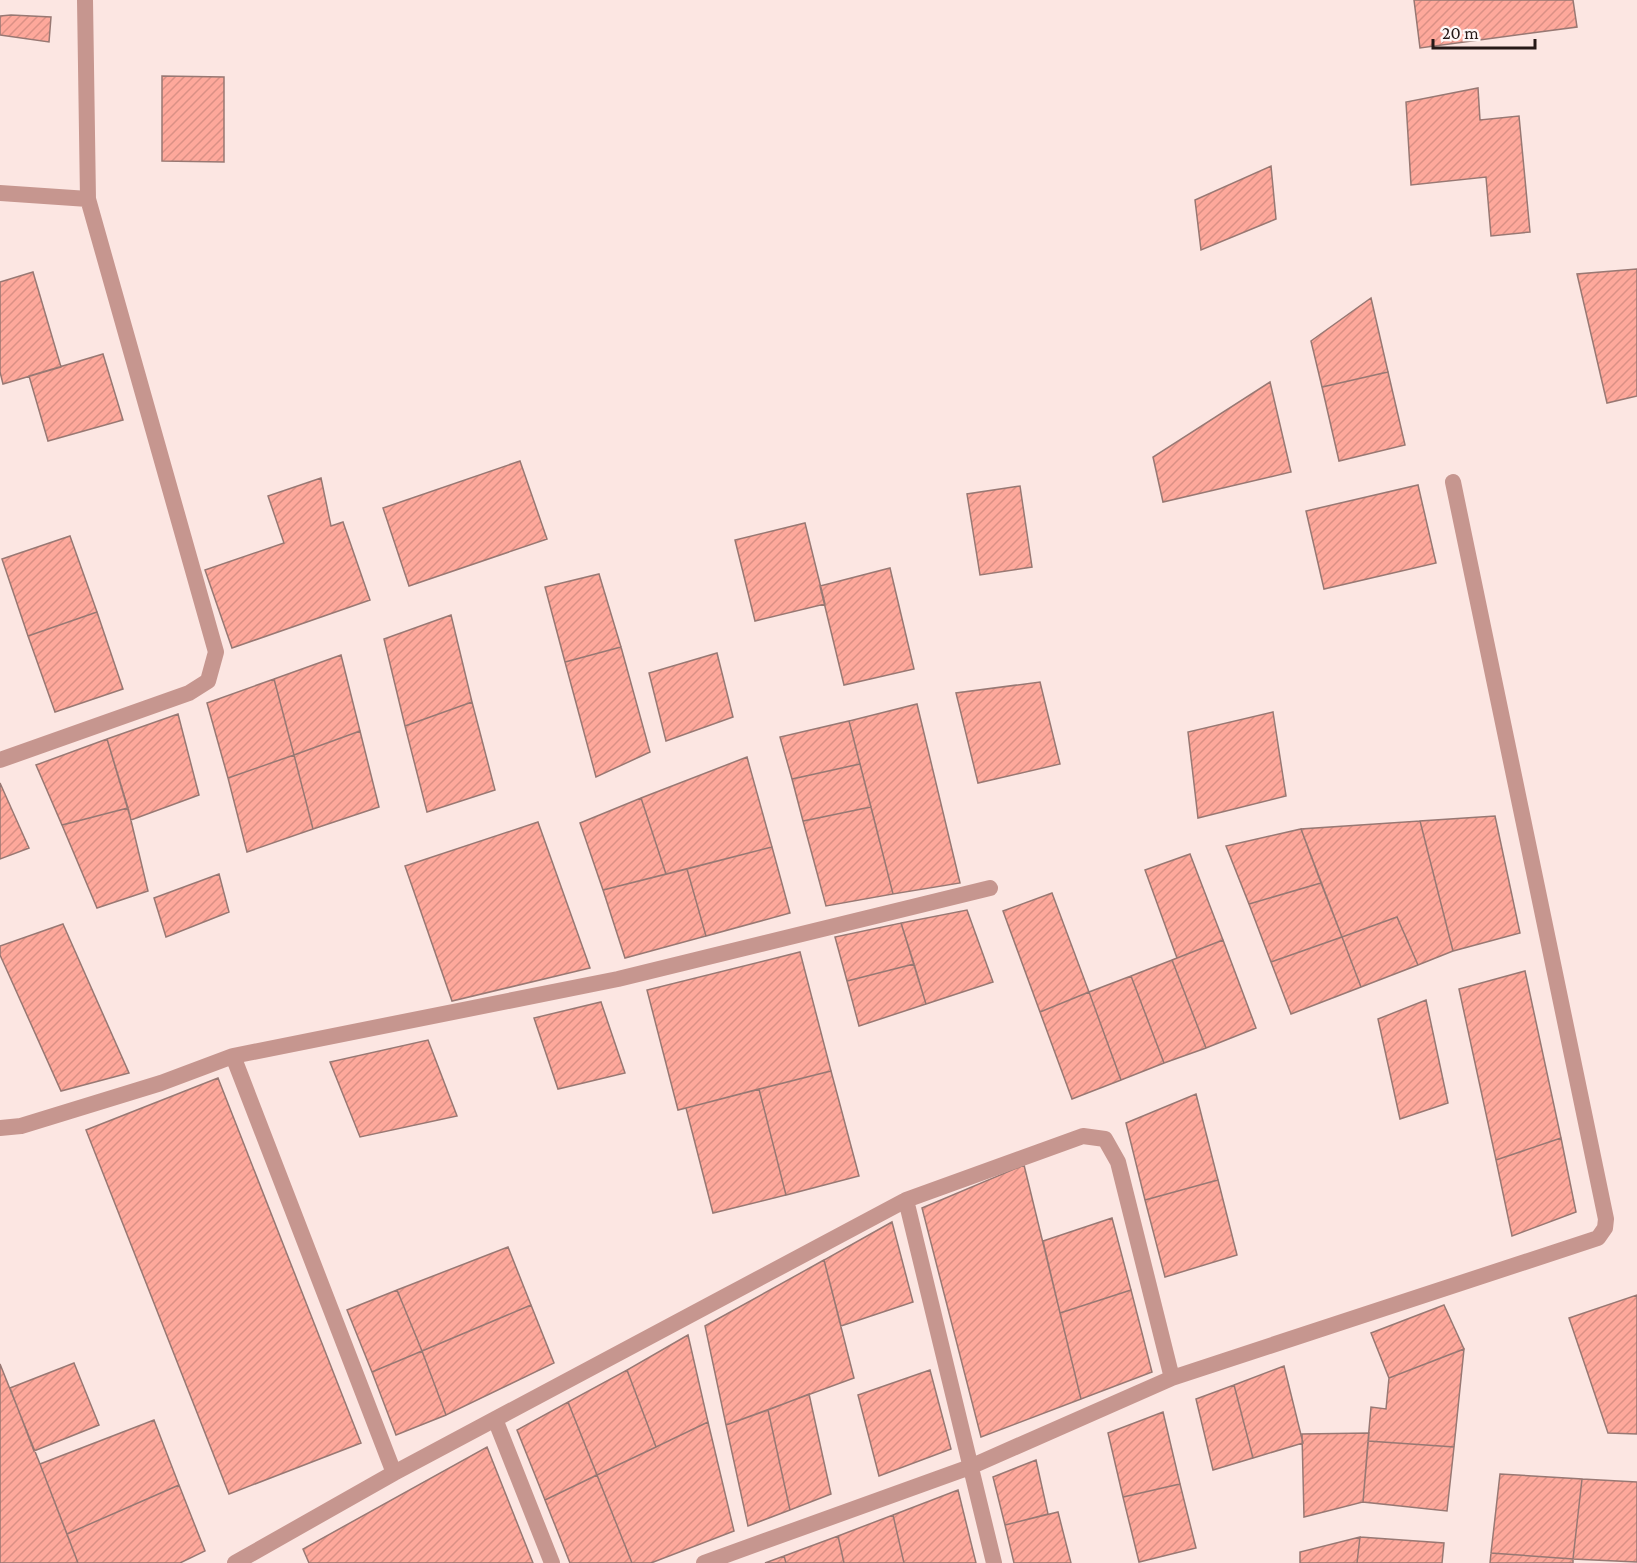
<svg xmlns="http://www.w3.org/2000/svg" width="1637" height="1563" viewBox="0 0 1637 1563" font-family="'Crimson Pro',serif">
  <defs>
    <pattern id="building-hatch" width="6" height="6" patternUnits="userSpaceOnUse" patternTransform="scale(1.5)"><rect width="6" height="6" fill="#fea89b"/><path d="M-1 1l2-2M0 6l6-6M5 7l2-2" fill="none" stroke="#da9085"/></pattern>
  </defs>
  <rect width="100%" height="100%" fill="#fce6e2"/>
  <!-- building -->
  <path fill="url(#building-hatch)" stroke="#987873" stroke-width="1.5" d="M1414 0H1573L1577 27 1420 48Z
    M11 15 51 17 49 42 0 35V16Z
    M162 76 224 77V162L162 161Z
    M1478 88 1480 120 1519 116 1530 232 1491 236 1486 177 1411 185 1406 102Z
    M1271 166 1276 219 1201 250 1195 200Z
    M1637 269V396L1607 403 1577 274Z
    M33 272 61 367 3 384 0 372V282Z
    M1371 298 1388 372 1322 387 1311 341Z
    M103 354 123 420 48 441 29 376Z
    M1388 372 1405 445 1339 461 1322 387Z
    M1270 382 1291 472 1163 502 1153 457Z
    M520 461 547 539 409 586 383 508Z
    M321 478 331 526 343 522 370 600 232 648 205 570 284 543 268 496Z
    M1418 485 1436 563 1324 589 1306 511Z
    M1020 486 1032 567 980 575 967 494Z
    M805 523 825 604 755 621 735 540Z
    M70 536 97 612 28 636 2 559Z
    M890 568 914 669 844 685 820 586Z
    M599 574 621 647 565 662 545 587Z
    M97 612 123 689 55 712 28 636Z
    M451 615 472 702 405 726 384 639Z
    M621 647 650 752 596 777 565 662Z
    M717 653 733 717 666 741 649 673Z
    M341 655 360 731 294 755 274 679Z
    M274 679 294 755 228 778 207 703Z
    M1040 682 1060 764 978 783 956 693Z
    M472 702 495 790 427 812 405 726Z
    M917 704 960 883 893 894 849 721Z
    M1273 712 1286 796 1198 818 1188 732Z
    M178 714 199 795 131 820 107 739Z
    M849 721 860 764 792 779 780 737Z
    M360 731 379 807 313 829 294 755Z
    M107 739 128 808 62 825 36 765Z
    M294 755 313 829 247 852 228 778Z
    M747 757 772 847 666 874 641 798Z
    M860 764 871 807 803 821 792 779Z
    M0 783 29 848 0 859Z
    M641 798 666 874 603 890 580 823Z
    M871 807 893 894 826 906 803 821Z
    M128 808 148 891 97 908 62 825Z
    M1495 816 1520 933 1453 951 1420 821Z
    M1420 821 1453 951 1418 965 1397 917 1342 937 1301 829Z
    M538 822 590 968 452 1001 405 866Z
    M1301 829 1321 883 1249 904 1226 846Z
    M772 847 790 913 706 936 687 869Z
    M1190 854 1223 940 1177 958 1145 870Z
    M687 869 706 936 625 958 603 890Z
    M219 874 229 912 166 937 154 898Z
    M1321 883 1342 937 1271 962 1249 904Z
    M1052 893 1089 992 1040 1012 1003 911Z
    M967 910 993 982 926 1004 901 923Z
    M1397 917 1418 965 1361 987 1342 937Z
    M901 923 914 964 847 981 835 937Z
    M63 924 129 1073 61 1091 0 955V946Z
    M1342 937 1361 987 1291 1014 1271 962Z
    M1223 940 1256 1028 1206 1048 1172 960Z
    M800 952 831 1071 678 1110 647 990Z
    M1172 960 1206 1048 1164 1063 1131 976Z
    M914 964 926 1004 859 1026 847 981Z
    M1525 971 1561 1138 1496 1160 1459 989Z
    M1131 976 1164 1063 1121 1080 1089 992Z
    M1089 992 1121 1080 1072 1099 1040 1012Z
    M1426 1000 1448 1103 1400 1119 1378 1019Z
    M601 1002 625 1073 558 1089 534 1018Z
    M428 1040 457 1116 360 1137 330 1062Z
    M831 1071 859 1176 786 1195 759 1089Z
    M218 1078 361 1443 229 1494 86 1130Z
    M759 1089 786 1195 713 1213 686 1108Z
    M1196 1094 1218 1180 1145 1200 1126 1123Z
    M1561 1138 1576 1212 1512 1236 1496 1160Z
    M1024 1165 1081 1399 981 1437 922 1208Z
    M1218 1180 1237 1255 1165 1277 1145 1200Z
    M1112 1218 1131 1290 1060 1313 1043 1241Z
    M892 1222 913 1302 841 1326 824 1260Z
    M508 1247 531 1305 422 1351 397 1290Z
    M824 1260 854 1378 726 1425 705 1326Z
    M397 1290 422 1351 372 1372 347 1310Z
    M1131 1290 1152 1372 1081 1399 1060 1313Z
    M1637 1295V1434L1608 1433 1569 1318Z
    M531 1305 554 1363 446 1415 422 1351Z
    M1444 1305 1464 1349 1389 1378 1371 1333Z
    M688 1335 708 1422 656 1447 627 1370Z
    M1464 1349 1454 1447 1368 1441 1371 1407 1386 1409 1389 1378Z
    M422 1351 446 1415 396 1435 372 1372Z
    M74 1363 99 1425 34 1451 10 1388Z
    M0 1364 40 1464 78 1563H0Z
    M1284 1366 1303 1443 1253 1458 1234 1385Z
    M627 1370 656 1447 597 1475 568 1402Z
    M930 1370 951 1449 879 1476 858 1395Z
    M1234 1385 1253 1458 1213 1470 1196 1399Z
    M809 1394 831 1494 790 1510 768 1410Z
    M568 1402 597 1475 545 1500 517 1430Z
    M768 1410 790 1510 748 1526 726 1425Z
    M1163 1412 1180 1484 1123 1497 1108 1433Z
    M154 1420 179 1485 67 1534 40 1464Z
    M708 1422 734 1531 651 1563H632L597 1475Z
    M1369 1433 1363 1502 1304 1517 1302 1434Z
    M1368 1441 1454 1447 1447 1511 1363 1502Z
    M487 1447 533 1563H309L303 1549Z
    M1036 1460 1048 1514 1005 1525 993 1477Z
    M1500 1474 1582 1479 1573 1559 1491 1553Z
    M597 1475 632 1563H570L545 1500Z
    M1582 1479 1637 1482V1562L1573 1559Z
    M1180 1484 1196 1548 1139 1562 1123 1497Z
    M179 1485 205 1551 180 1563H78L67 1534Z
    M958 1490 976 1563H904L893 1515Z
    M1058 1512 1071 1563H1014L1005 1525Z
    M893 1515 904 1563H844L838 1536Z
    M838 1536 844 1563H786L784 1556Z
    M1360 1537 1357 1563H1300V1552Z
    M1360 1537 1444 1543 1442 1563H1357Z
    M1491 1553 1573 1559V1563H1490Z
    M784 1556 786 1563H765Z"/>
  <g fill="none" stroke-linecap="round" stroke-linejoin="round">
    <!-- minor -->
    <path stroke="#c6968f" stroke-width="16" d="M0 193 88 199
      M0 760 189 693 208 681 216 652 88 199 85 0
      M233 1056 618 979 990 888
      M0 1128 21 1126 161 1083 233 1056 394 1473
      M906 1200 994 1563
      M495 1419 552 1563
      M235 1563 394 1473 906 1200 1083 1136 1105 1139 1118 1162 1172 1378
      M704 1563 970 1467 1172 1378 1598 1238 1605 1228 1606 1219 1453 482"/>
  </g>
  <!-- scale -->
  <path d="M1433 39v9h102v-9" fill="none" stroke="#261917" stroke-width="3"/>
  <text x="1442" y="39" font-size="18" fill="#261917" stroke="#fff7f6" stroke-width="4.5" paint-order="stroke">20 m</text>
</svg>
